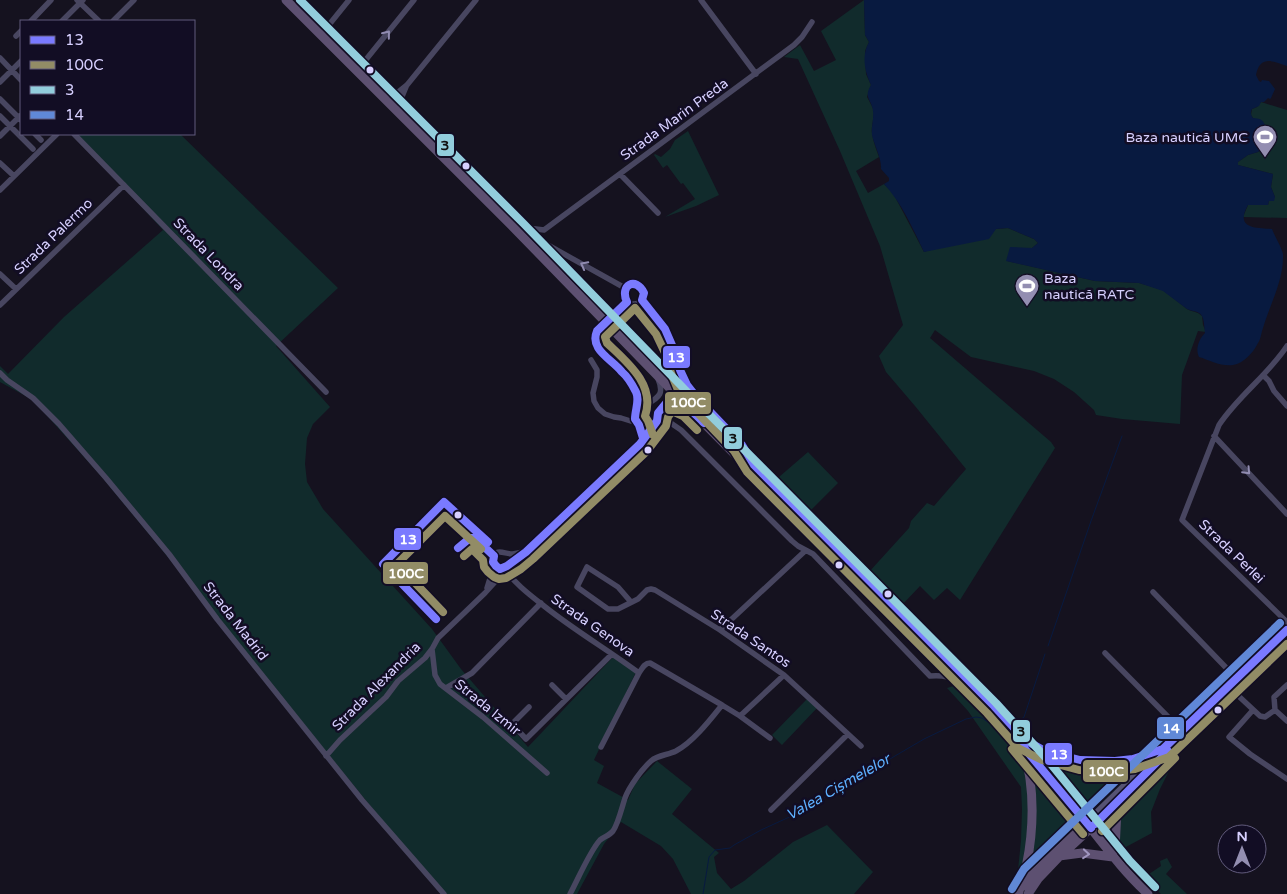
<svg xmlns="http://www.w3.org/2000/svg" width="1287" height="894" viewBox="0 0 1287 894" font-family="'Varela Round',sans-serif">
  <rect width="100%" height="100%" fill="#15121f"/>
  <!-- green -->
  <path fill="#112b2c" d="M864 0 865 35 869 42 865 51 866 74 871 85 867 97C869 101 873 107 874 112 874 119 871 126 872 133 873 141 876 149 879 157L856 171 868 193 884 184 893 193 924 252 996 229 1008 228 1034 239 1038 243 1032 248 1007 261 1095 281 1139 283 1163 290 1187 309C1192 312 1197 311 1202 316L1203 325 1206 332 1198 331 1182 375 1180 424 1122 419 1096 415 1094 410 1074 392 1054 379 1034 371 971 357 935 330 930 338 1051 442 1055 448 960 600 947 588 934 600 920 586 903 604 869 572 909 528 911 521 927 503 934 506 966 469 915 406 886 372 879 356 903 325 880 246 840 151 798 59 784 57 800 45 814 71 836 60 821 31Z
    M1261 102 1287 110V218L1243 217 1248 205H1268L1269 201 1275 197 1271 187 1273 174 1238 165V162L1248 155 1258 152 1261 149 1265 125 1253 118 1251 115 1252 109 1257 107Z
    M688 131 719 195 696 206 665 217 695 199 683 183 681 184 667 165 663 168 654 155 655 154 661 157 670 149 675 140Z
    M74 134H180L338 288 276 346 330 407 313 424 307 438 305 464 307 482 323 509 432 629 461 669 528 747 614 656 636 672 594 760 604 766 597 783 628 800 635 784 657 761 692 789 672 814 719 853 714 857 717 873 731 889 744 881 793 842 827 825 873 872 854 894H691L673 859 661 846 621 822 604 844 577 894H442L167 556 101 476 33 400 0 382V366L8 374 64 317 163 230Z
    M808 452 838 483 810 511 779 477Z
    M960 684 1002 728 1020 751 1029 787 1028 842 1022 870 1014 894H1011L1018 870 1021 841 1022 809 1021 787 968 711 947 688Z
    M807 699 817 708 782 745 772 735Z
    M1045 758C1055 758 1063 762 1072 764 1098 768 1118 767 1143 762L1144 763 1090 813 1044 761Z
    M1173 760 1174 761 1160 789 1151 812 1152 833 1124 848 1118 840 1120 807 1159 766Z
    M1041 775 1044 777 1078 818V824L1032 869 1030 868 1035 808V782L1037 776Z
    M1167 858 1172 867 1166 874 1187 894H1161L1154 887 1146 876 1161 866 1160 861Z"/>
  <!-- water -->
  <path fill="#081a40" d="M864 0H1287V66C1273 61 1260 55 1256 75L1259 81 1261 82 1262 80 1269 81 1275 89 1271 98 1270 99 1268 98 1264 102H1261L1259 106 1252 109C1250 113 1251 115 1253 118 1259 119 1262 118 1265 125L1261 149 1258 152 1248 155 1238 162V165L1273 174 1271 187 1275 197 1274 201H1269L1268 205H1248C1235 228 1254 228 1272 229 1274 235 1282 248 1283 254 1284 280 1270 304 1263 328 1261 333 1261 339 1258 343 1253 353 1244 363 1233 365 1222 367 1209 360 1199 357 1195 349 1199 339 1205 333 1204 328 1205 316 1199 313 1196 311 1191 311 1187 309L1163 291 1139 283 1095 281 1006 261 1010 247 1032 248 1038 243 1034 239 1008 228 996 229 989 239 924 252C913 229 902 203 884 184L889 181V178L881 169C882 159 874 145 872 135 871 127 874 119 873 111 872 100 863 98 871 85 865 72 861 56 869 42L865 35Z"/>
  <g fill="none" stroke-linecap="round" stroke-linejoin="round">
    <!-- stream -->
    <path stroke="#081a40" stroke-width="1" d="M1048 646 1091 521 1122 436
      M1019 721 1024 717 1045 654
      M703 894 709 857 715 850 730 848 734 845 761 830 796 814 924 739 966 719 976 717 982 718 999 730H1003"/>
    <!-- minor-tunnel -->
    <path stroke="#322e41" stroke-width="5.5" stroke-dasharray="5.5 3" stroke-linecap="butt" d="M611 360C607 357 602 354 598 350 585 333 610 318 620 308"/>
    <!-- minor -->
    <path stroke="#484660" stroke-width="5.5" d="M77 0 99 21
      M701 0 756 74
      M31 21 51 0
      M62 21 83 0
      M113 21 134 0
      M324 31 349 0
      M16 36 21 31
      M0 58 21 80
      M360 67 414 0
      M0 82 21 61
      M387 94H396L407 85 476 0
      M0 99 21 120
      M401 108V99L406 87
      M0 116 33 149
      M35 134 41 140
      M74 134 326 392
      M0 136 20 116
      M0 163 14 176
      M620 174 658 213
      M482 189 510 211 546 244 625 288
      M0 190 57 134
      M528 228 544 230 794 45 802 37 812 22
      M0 274 16 289
      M624 294a10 10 0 1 1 20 0a10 10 0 1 1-20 0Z
      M642 300C652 314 665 326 671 341 677 355 678 372 687 385 703 411 733 428 749 454
      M0 305 124 185
      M620 308 627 302
      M1287 346C1268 375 1238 396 1219 425L1182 520 1287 622
      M591 360 597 370V377L593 393 594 401 598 408 605 414 614 417 621 418 637 423
      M611 360C626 374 632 389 645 404
      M0 373 7 380 33 398 59 424 106 478 169 554 217 619 362 800 444 894
      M1263 375 1269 381 1274 391 1287 406
      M637 394V409L635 415V419L639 425 643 438
      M647 404C660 397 664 393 658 379
      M659 415 681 430 792 541 798 546 813 554 930 676C940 675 949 676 957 681
      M1214 436 1287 514
      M526 552C522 552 517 553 513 554 503 554 494 546 493 562L497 567 504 568 526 552 640 444 657 421 658 413 665 405 667 402 674 401 683 405
      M504 568C514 583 530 595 544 606 574 630 608 650 639 673
      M487 588 491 575 493 562
      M1153 592 1236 678
      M631 602 618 587 587 567 577 587 608 609H618L638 599 647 590 651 589 655 590 720 630 784 675 861 746
      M720 630 805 551
      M432 649 435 675 440 684 483 717 547 773
      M1105 653 1182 731
      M552 685 566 699
      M446 688 472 673 541 603
      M1231 689 1260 716 1265 717 1275 710 1274 697 1287 685
      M529 707 512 724 526 739 612 654
      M1253 710 1229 737 1250 754 1287 779
      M1275 710 1287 721
      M740 716 770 738
      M601 747 639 673C642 669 644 663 650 663L722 705
      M326 756 340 740 386 697 398 681 425 658 432 649 438 638 485 593 495 582 503 569
      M771 810 848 734
      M570 894C578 879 590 851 600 840 604 837 610 835 613 831 618 824 622 807 625 798 629 787 642 769 651 761 658 755 668 755 676 751 693 742 710 720 722 705L740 716 784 675"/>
    <!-- secondary -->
    <path stroke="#565373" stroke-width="8" d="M1091 819 1229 685 1287 630
      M1095 824 1120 801 1146 772"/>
    <!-- primary -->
    <path stroke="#5d5071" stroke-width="9" d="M286 0 516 230 689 408 989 710C1023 745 1054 783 1085 821 1105 846 1124 872 1148 894
      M584 292 921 633
      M939 651 993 705
      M1025 740C1053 760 1100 766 1133 759 1143 757 1153 753 1163 749
      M1079 804 1114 849
      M1068 849 1093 826
      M1115 850 1117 809 1120 801
      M1059 856 1082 853 1113 857
      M1025 886 1031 876 1089 821
      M1018 894C1031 860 1035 815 1030 779 1029 769 1025 759 1022 749
      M1028 894 1038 879 1058 858"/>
    <defs>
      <path id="bus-1" d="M643 438 639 425 635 419C635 410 640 400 636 392 632 384 628 377 622 372 612 359 589 350 597 331L627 302C619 285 636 276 644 293L642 300 665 329 675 352 680 370 687 385 698 399 742 445 754 465 994 706 1025 740 1045 751 1080 760 1115 761 1133 759 1163 749 1287 630
        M458 548 470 538H475L494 556 493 562 496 566 500 569 507 566 526 552 640 444 657 421 658 413 667 402C683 400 694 413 704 423
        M436 619 383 564 444 502 488 542
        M1020 743 1091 828
        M1095 824 1168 751"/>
      <path id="bus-2" d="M653 435 648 421 645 416C656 385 627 362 607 343L605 337 635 308 656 334 666 355 671 373 678 390 691 406 734 451 747 472 987 713 1018 748 1042 760 1079 770 1115 771 1135 769 1169 757 1287 644
        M464 556 472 549 483 560 484 567 488 572 494 577 499 579 506 578 521 569 533 559 647 451 666 426 668 417 672 411 683 416 697 430
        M443 612 397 564 445 516 481 549
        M1012 749 1083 834
        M1102 831 1175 758"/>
      <path id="bus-3" d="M300 0 523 223 696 401 996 703 1046 758 1130 861 1155 887"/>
      <path id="bus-4" d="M1012 889 1024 869 1280 623"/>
    </defs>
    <!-- bus-1 casing -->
    <use href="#bus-1" stroke="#120d24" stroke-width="11"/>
    <!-- bus-2 casing -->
    <use href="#bus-2" stroke="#120d24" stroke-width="11"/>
    <!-- bus-3 casing -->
    <use href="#bus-3" stroke="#120d24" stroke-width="11"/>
    <!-- bus-4 casing -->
    <use href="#bus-4" stroke="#120d24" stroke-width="11"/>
    <!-- bus-1 -->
    <use href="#bus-1" stroke="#7a7aff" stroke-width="8"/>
    <!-- bus-2 -->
    <use href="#bus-2" stroke="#928c66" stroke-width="8"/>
    <!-- bus-3 -->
    <use href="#bus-3" stroke="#92cddc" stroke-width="8"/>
    <!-- bus-4 -->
    <use href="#bus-4" stroke="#6088d7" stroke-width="8"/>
  </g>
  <!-- one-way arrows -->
  <defs><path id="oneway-chevron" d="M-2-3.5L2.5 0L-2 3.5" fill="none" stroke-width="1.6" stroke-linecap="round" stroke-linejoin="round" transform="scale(1.25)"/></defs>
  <g stroke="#908bb0">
    <use href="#oneway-chevron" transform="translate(387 34) rotate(-51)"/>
    <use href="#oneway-chevron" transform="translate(584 265) rotate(-152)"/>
    <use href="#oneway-chevron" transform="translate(1247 471) rotate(47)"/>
  </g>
  <use stroke="#a096bf" href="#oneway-chevron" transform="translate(1086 854) rotate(5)"/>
  <!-- icons -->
  <defs>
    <symbol id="stadium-pin" viewBox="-11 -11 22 30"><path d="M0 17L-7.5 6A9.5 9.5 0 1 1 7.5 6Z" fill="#938eb1" stroke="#120d24"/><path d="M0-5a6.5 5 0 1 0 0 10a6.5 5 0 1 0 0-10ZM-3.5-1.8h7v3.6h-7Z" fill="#fff"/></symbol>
  </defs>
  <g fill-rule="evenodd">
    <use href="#stadium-pin" x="1251" y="123" width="28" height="38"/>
    <use href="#stadium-pin" x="1013" y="272" width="28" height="38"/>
  </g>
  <!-- markers -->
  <g fill="#d7d0ff" stroke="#120d24" stroke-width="2">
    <circle cx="370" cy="70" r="4.5"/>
    <circle cx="466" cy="166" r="4.5"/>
    <circle cx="648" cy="450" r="4.5"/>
    <circle cx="458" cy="515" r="4.5"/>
    <circle cx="839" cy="565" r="4.5"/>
    <circle cx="888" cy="594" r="4.5"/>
    <circle cx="1218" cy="710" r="4.5"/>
  </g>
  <g text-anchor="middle" stroke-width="5" stroke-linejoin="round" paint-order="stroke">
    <!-- street labels -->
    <g font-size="14" fill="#d7d0ff" stroke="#120d24">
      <text transform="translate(674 119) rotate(-36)" y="5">Strada Marin Preda</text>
      <text transform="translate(53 236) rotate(-44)" y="5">Strada Palermo</text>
      <text transform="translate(209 254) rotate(46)" y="5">Strada Londra</text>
      <text transform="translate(1232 551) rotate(44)" y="5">Strada Perlei</text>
      <text transform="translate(236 621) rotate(52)" y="5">Strada Madrid</text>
      <text transform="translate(593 625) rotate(35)" y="5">Strada Genova</text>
      <text transform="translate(751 638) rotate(34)" y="5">Strada Santos</text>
      <text transform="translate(376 686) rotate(-45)" y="5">Strada Alexandria</text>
      <text transform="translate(488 707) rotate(39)" y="5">Strada Izmir</text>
    </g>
    <!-- poi labels -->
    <g font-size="14" fill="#d7d0ff" stroke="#120d24" text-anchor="end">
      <text x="1248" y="142">Baza nautică UMC</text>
      <text x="1044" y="283" text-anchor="start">Baza<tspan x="1044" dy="16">nautică RATC</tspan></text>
    </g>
    <!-- water labels -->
    <g font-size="15" font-style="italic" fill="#5eb0ff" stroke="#120d24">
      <text transform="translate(838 787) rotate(-30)" y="5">Valea Cișmelelor</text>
    </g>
  </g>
  <g stroke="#120d24" stroke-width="2">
    <rect x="436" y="133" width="19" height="24" rx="5" fill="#92cddc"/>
    <rect x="662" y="345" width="29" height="24" rx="5" fill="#7a7aff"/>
    <rect x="664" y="391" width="48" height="24" rx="5" fill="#928c66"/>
    <rect x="723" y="426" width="20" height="24" rx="5" fill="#92cddc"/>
    <rect x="393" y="527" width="29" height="24" rx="5" fill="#7a7aff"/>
    <rect x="382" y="561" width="47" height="24" rx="5" fill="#928c66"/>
    <rect x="1156" y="716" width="29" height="24" rx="5" fill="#6088d7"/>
    <rect x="1012" y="719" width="19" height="24" rx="5" fill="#92cddc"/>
    <rect x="1044" y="742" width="29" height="24" rx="5" fill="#7a7aff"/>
    <rect x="1082" y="759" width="47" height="24" rx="5" fill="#928c66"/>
  </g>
  <g font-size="14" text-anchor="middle" font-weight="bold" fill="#fff">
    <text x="676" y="362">13</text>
    <text x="688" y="407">100C</text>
    <text x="408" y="544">13</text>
    <text x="406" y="578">100C</text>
    <text x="1171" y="733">14</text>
    <text x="1059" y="759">13</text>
    <text x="1106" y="776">100C</text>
  </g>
  <g font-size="14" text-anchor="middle" font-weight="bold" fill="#111">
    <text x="445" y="150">3</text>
    <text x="733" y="443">3</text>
    <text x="1021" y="736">3</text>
  </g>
  <!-- legend -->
  <rect x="20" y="20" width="175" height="115" fill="#120d24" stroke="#615b7c"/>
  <rect x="30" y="36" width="25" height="8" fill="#7a7aff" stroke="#615b7c"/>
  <text x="65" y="45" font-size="15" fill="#d7d0ff">13</text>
  <rect x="30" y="61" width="25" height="8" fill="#928c66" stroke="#615b7c"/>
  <text x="65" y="70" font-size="15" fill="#d7d0ff">100C</text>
  <rect x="30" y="86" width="25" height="8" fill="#92cddc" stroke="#615b7c"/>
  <text x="65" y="95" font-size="15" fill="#d7d0ff">3</text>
  <rect x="30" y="111" width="25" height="8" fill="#6088d7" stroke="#615b7c"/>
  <text x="65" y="120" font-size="15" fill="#d7d0ff">14</text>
  <!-- north arrow -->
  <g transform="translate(1242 849)"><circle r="24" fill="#120d24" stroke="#615b7c"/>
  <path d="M0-4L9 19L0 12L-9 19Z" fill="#938eb1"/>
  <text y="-8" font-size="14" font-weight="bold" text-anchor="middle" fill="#d7d0ff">N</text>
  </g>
</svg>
